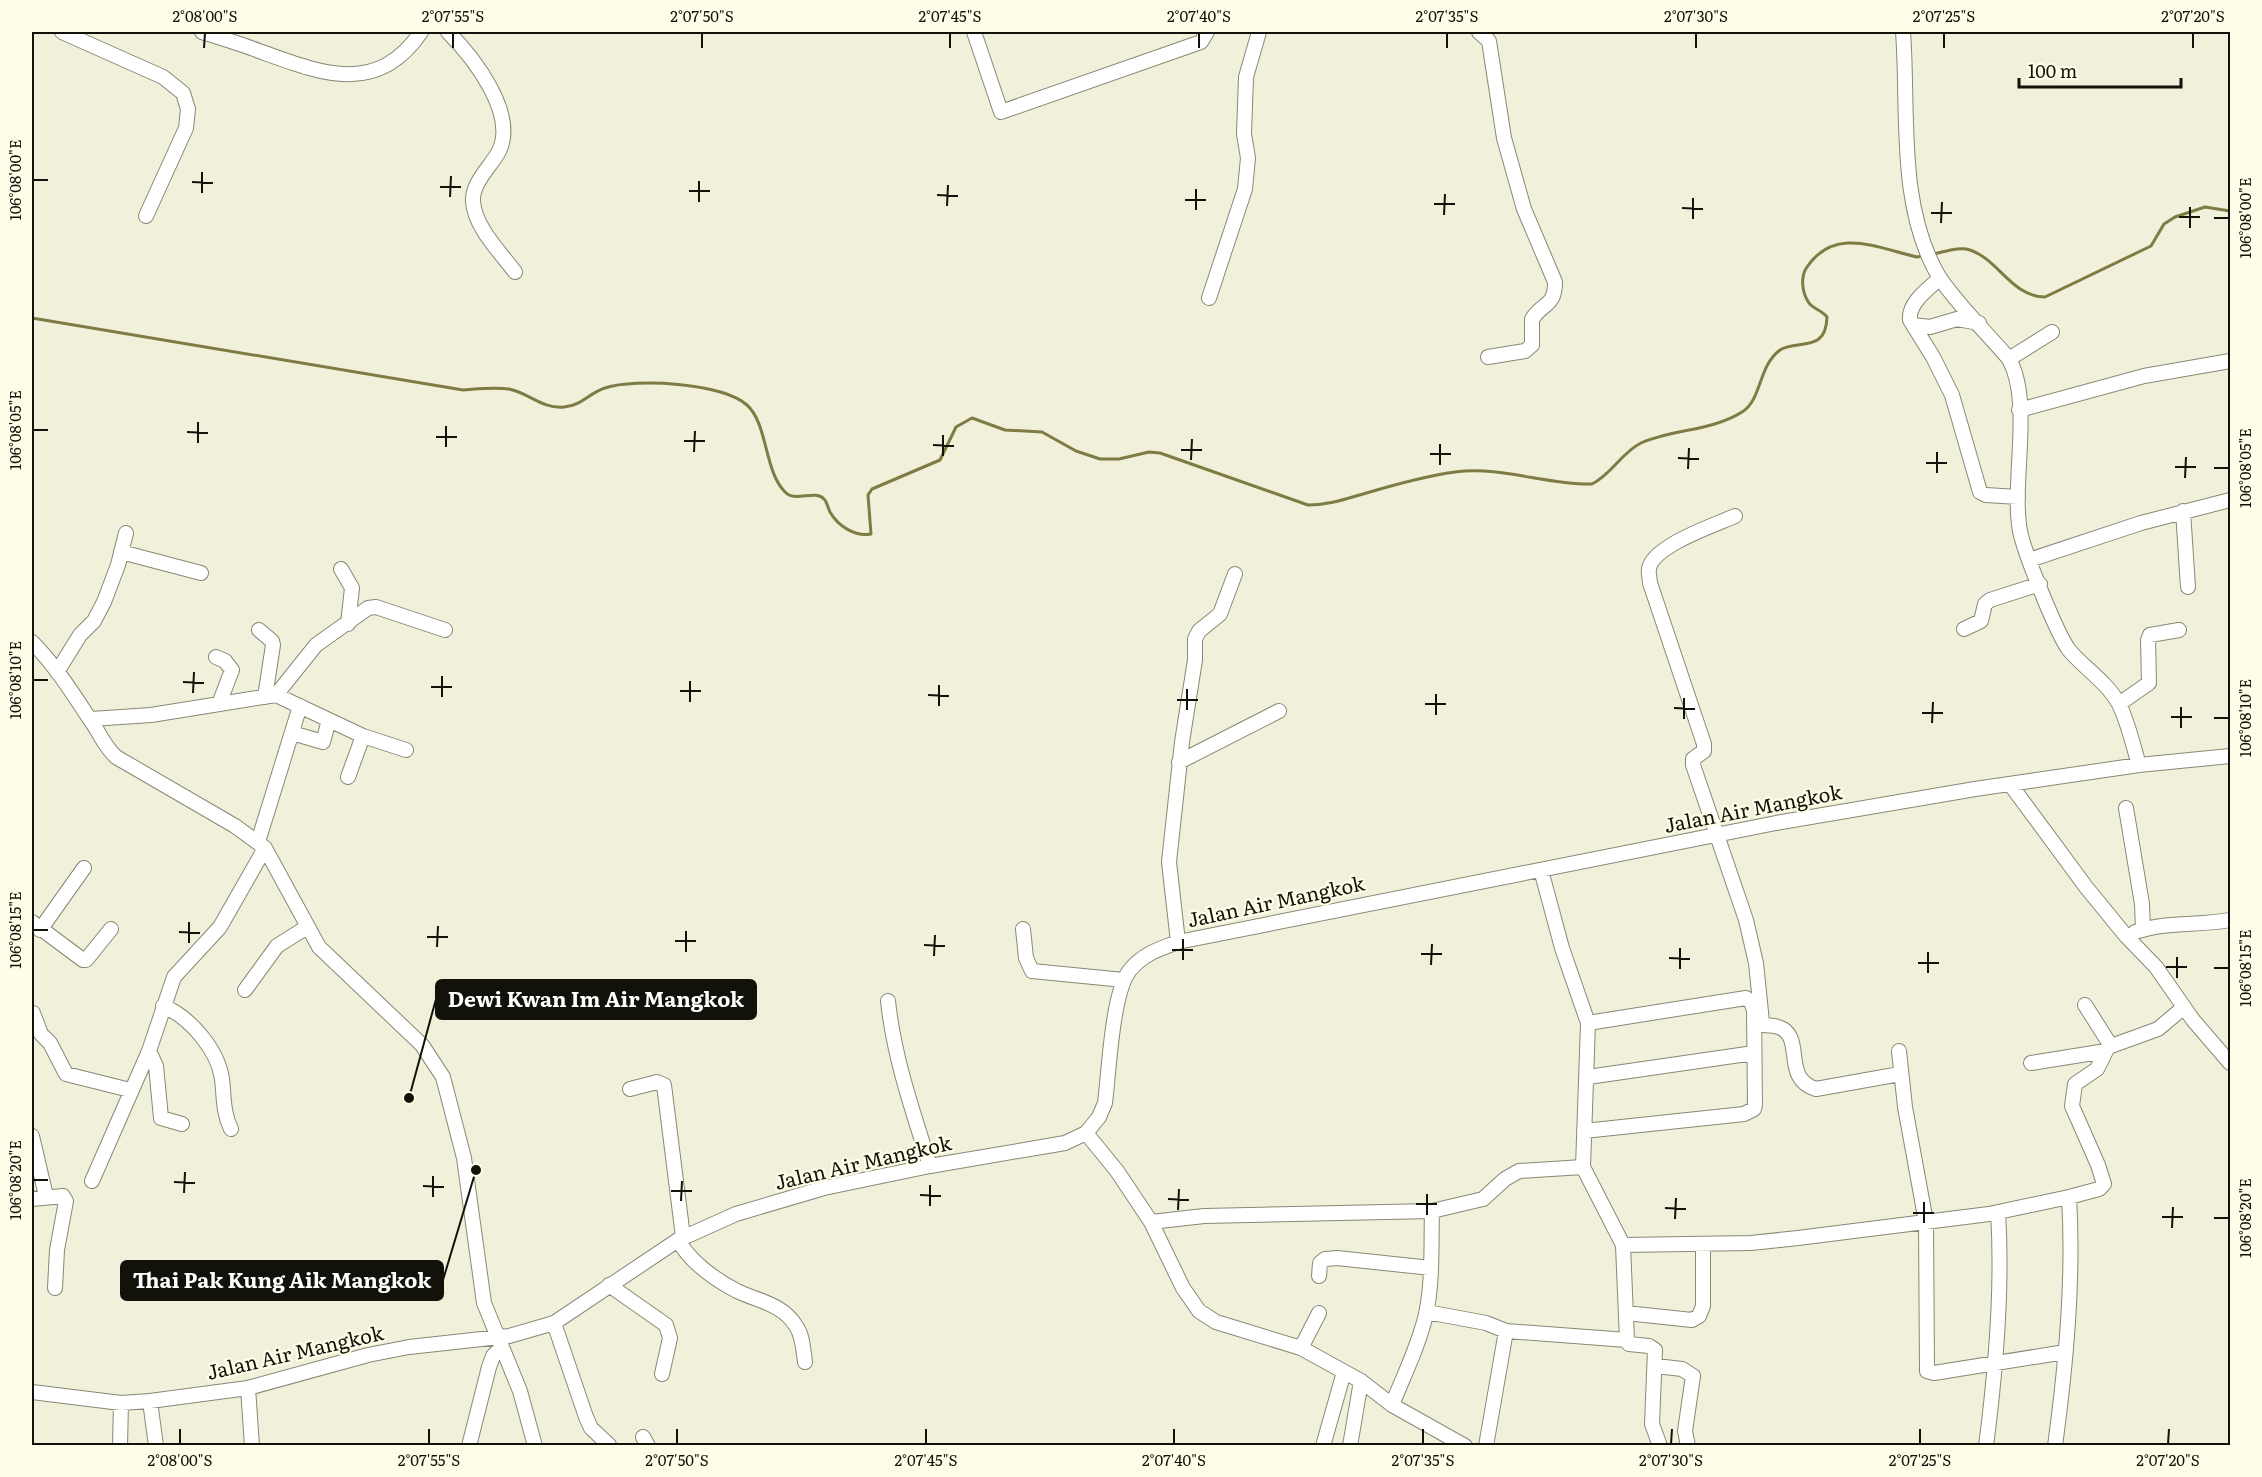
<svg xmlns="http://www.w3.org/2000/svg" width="2262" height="1477" viewBox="0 0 2262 1477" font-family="Literata,serif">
  <rect width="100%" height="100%" fill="#f0f0db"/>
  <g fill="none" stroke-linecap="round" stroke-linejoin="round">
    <!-- stream -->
    <path stroke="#7e7b44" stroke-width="3" d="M1933 254C1944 252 1960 246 1970 250 1998 259 2012 297 2045 297L2151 246 2164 224 2175 217 2205 207 2230 211
      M32 318 463 390C478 389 494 387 509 389 529 393 542 409 564 407 581 406 589 393 605 388 636 378 722 383 747 405 768 424 764 471 785 492 795 503 815 489 824 499 827 502 828 508 830 512 838 526 855 537 871 534L868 495 872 489 940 460 956 427 972 418 1005 430 1042 432 1076 451 1100 459H1119L1149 452 1160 453 1308 505C1331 505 1348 498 1370 492 1397 484 1427 476 1455 472 1502 466 1546 485 1592 484 1611 475 1622 452 1641 443 1673 429 1712 431 1742 412 1762 400 1758 366 1780 350 1797 339 1826 354 1827 317 1822 310 1813 309 1809 303 1802 293 1800 277 1807 267 1835 226 1877 248 1917 257L1923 256"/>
    <defs>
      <path id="minor" d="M62 32 163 77 183 93 188 109 186 128 146 216
        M202 32C221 38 241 44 259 51 320 73 377 97 421 32
        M448 32C473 57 519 115 498 153 490 167 472 183 473 201 474 226 500 252 515 272
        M974 32 1001 112 1201 42 1207 32
        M1479 32 1489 41 1504 138 1524 209 1555 282C1555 307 1543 302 1532 319V345L1525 351 1488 357
        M1903 32C1909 110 1897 204 1938 275 1953 300 1989 335 2009 359 2033 402 2011 481 2020 531 2024 552 2057 634 2069 650 2084 668 2107 682 2119 704 2128 722 2133 745 2139 765
        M1940 278C1928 289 1908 303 1910 320L1933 357 1952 395 1980 492 1986 495 2018 497
        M1209 298 1245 189 1248 158 1244 134 1246 77 1259 32
        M1913 325 1930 327 1957 319 1979 323
        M2009 359 2052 332
        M2019 410 2144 376 2230 361
        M2183 511 2188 587
        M1735 516C1715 525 1652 546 1649 569 1648 573 1650 579 1650 583L1704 744V751L1693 759V765L1746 920 1756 963 1762 1022 1764 1025C1770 1026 1777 1025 1783 1029 1803 1042 1783 1079 1816 1089L1900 1074
        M121 552 201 573
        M2029 560 2141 523 2230 500
        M341 569 352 588 348 624
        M1964 629 1981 621 1985 604 1990 600 2040 584
        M259 630 272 641 273 645 265 697
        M32 642C54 664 72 692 89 718 99 731 103 745 116 757L235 826 265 848 319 947 422 1045 443 1077 464 1158 484 1303 520 1391 535 1446
        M216 657 225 661 232 670 219 704
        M57 672 80 635 94 621 104 602 118 565 126 533
        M276 695 316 645 368 608 376 607 445 630
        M2119 704 2149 683 2148 640 2150 635 2179 630
        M91 719 151 715 276 695 363 736 406 750
        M292 733 323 742 329 720
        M1179 762 1279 711
        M348 777 363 736
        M2010 784 2086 887 2126 936 2156 967 2193 1020 2230 1063
        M2126 808 2142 904 2143 930
        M258 842 300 706
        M1541 870 1562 948 1588 1023 1583 1167 1623 1245 1627 1340 1629 1344 1649 1346 1655 1350 1652 1424 1660 1446
        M32 922 83 960H86L111 929
        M1023 929 1026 958 1032 971 1124 980
        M40 930 84 868
        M2135 932C2167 921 2198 926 2230 920
        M1178 942 1169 862 1182 742 1195 660V639L1199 631 1220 614 1235 574
        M245 990 277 946 307 927
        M888 1001C894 1058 913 1112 930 1166
        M2085 1005 2111 1046 2158 1029 2183 1008
        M163 1006C190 1017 218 1050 222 1079 224 1096 223 1113 231 1129
        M33 1013 41 1034 50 1043 66 1074 130 1090
        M149 1051 156 1066 161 1118 182 1124
        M1899 1051 1905 1107 1926 1222 1927 1371 1934 1373 2065 1352
        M2031 1063 2106 1051
        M1588 1077 1754 1053
        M630 1089 657 1082 664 1085 683 1237
        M1584 1131 1744 1114 1754 1109 1755 1105 1754 1010 1751 1002 1746 998 1588 1023
        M1086 1133 1117 1171 1151 1222 1183 1288 1199 1311 1216 1322 1301 1348 1361 1381 1392 1405 1465 1446
        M32 1136 46 1196
        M92 1181 149 1051 174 977 220 927 265 848
        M2069 1197 2099 1189 2104 1184 2098 1165 2072 1106 2075 1084 2097 1069 2109 1045
        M32 1199 63 1196 66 1201 57 1250 55 1288
        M1151 1222 1204 1216 1432 1211 1483 1199 1505 1179 1519 1171 1583 1167
        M678 1240C691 1263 714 1279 737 1291 758 1301 783 1304 796 1326 803 1336 803 1349 805 1362
        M1623 1245 1751 1243 1798 1238 1989 1214 2069 1197C2074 1279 2066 1364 2055 1446
        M1319 1276 1320 1263 1325 1259 1337 1258 1431 1268
        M609 1285 666 1325 670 1338 662 1374
        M1427 1312 1486 1323 1506 1331 1627 1340
        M1626 1313 1692 1320 1699 1316 1703 1306V1244
        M554 1323 586 1417 591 1428 609 1445
        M1301 1348 1319 1313
        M1656 1366 1682 1369 1693 1376 1685 1431 1688 1446
        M248 1388 252 1446
        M32 1392 121 1403 150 1401 248 1388 368 1355 409 1347 509 1336 554 1323 678 1240 736 1214 824 1188 930 1166 1065 1143 1086 1133 1099 1117 1105 1103C1109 1072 1112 992 1130 970 1143 954 1159 949 1178 942L1776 823 1975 789 2139 765 2230 756
        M150 1401 156 1446
        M1392 1405C1404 1375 1419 1345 1426 1314 1433 1281 1431 1245 1432 1211
        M643 1437 648 1446
        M120 1446 121 1403
        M469 1446 489 1367 493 1356 501 1348
        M1323 1446 1344 1372
        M1350 1446 1361 1381
        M1486 1446 1506 1331
        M1986 1446C1996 1369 2003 1289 1998 1212"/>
    </defs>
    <!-- minor casing -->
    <use href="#minor" stroke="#888875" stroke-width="16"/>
    <!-- minor -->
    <use href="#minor" stroke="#fff" stroke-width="14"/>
  </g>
  <!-- ticks -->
  <path fill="none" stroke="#12120b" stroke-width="2" d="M204 48 205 33M453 48V33M702 48V33M950 48V33M1199 48V33M1447 48V33M1696 48V33M1944 48V33M2193 48V33M33 180H48M192 182 213 183M440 187H461M689 191H710M202 193V172M937 195 958 196M450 197 451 176M1185 200H1206M699 202V181M1434 204H1455M947 206 948 185M1682 208 1703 209M1196 210V189M1931 213H1952M1444 215 1445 194M2179 217H2200M2214 218H2229M1693 219V198M1941 223 1942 202M2190 228V207M33 430H48M187 432 208 433M436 437H457M684 441H705M198 443V422M933 445 954 446M446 447V426M1181 450H1202M694 452 695 431M1430 454H1451M943 456V435M1678 458 1699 459M1191 460 1192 439M1926 463H1947M1440 465V444M2175 467H2196M2214 468H2229M1688 469 1689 448M1937 473V452M2185 478 2186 457M33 680H48M183 682 204 683M431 687H452M680 691H701M193 693 194 672M928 695 949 696M442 697V676M1177 700H1198M690 702V681M1425 704H1446M939 706V685M1674 708 1695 709M1187 710V689M1922 713H1943M1436 715V694M2171 717H2192M2214 718H2229M1684 719V698M1932 723 1933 702M2181 728V707M33 930H48M179 932 200 933M427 937H448M675 941H696M189 943V922M924 945 945 946M437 947 438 926M1172 950H1193M686 952V931M1421 954H1442M934 956 935 935M1669 958 1690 959M1183 960V939M1918 963H1939M1431 965 1432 944M2166 967H2187M2214 968H2229M1680 969V948M1928 973V952M2177 978V957M33 1180H48M174 1182 195 1183M423 1186 444 1187M671 1191H692M184 1193 185 1172M920 1195 941 1196M433 1197V1176M1168 1199 1189 1200M681 1201 682 1181M1416 1204H1437M930 1206V1185M1665 1208 1686 1209M1178 1210 1179 1189M1913 1213H1934M1427 1215V1194M2162 1217H2183M2214 1218H2229M1675 1219 1676 1198M1924 1223V1202M2172 1228 2173 1207M180 1444V1429M429 1444V1429M677 1444V1429M926 1444V1429M1174 1444V1429M1423 1444V1429M1671 1444 1672 1429M1920 1444V1429M2168 1444 2169 1429"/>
  <g text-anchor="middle" stroke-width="4.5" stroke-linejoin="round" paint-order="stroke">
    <!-- street labels -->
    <g font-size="20" fill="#12120b" stroke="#fefde8">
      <text transform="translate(1753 809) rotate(-11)" y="7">Jalan Air Mangkok</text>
      <text transform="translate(1276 902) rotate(-12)" y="7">Jalan Air Mangkok</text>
      <text transform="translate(863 1163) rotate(-13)" y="7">Jalan Air Mangkok</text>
      <text transform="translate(295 1353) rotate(-13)" y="7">Jalan Air Mangkok</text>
    </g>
  </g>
  <!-- callouts -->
  <path fill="none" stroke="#12120b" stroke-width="2" d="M409 1098L436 999M476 1170L443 1280"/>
  <g fill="#12120b" stroke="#fefde8" stroke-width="2">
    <circle cx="409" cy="1098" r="6"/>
    <circle cx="476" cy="1170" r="6"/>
  </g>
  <g fill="#12120b" stroke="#12120b" stroke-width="2">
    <rect x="436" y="980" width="320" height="39" rx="6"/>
    <rect x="121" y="1261" width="322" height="39" rx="6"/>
  </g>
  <g font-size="21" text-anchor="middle" font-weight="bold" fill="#fff">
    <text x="596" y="1007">Dewi Kwan Im Air Mangkok</text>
    <text x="282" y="1288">Thai Pak Kung Aik Mangkok</text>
  </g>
  <!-- border -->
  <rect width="2262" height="1477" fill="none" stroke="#fefde8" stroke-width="66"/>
  <!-- scale -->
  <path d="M2019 78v9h162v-9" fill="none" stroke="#12120b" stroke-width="3"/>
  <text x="2028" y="78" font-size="18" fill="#12120b" stroke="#fefde8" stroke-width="4.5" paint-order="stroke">100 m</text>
  <rect x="33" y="33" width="2196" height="1411" fill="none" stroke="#12120b" stroke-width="2"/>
  <g font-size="15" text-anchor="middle" fill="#12120b">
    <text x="205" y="22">2°08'00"S</text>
    <text x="453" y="22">2°07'55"S</text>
    <text x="702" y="22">2°07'50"S</text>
    <text x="950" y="22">2°07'45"S</text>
    <text x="1199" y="22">2°07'40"S</text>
    <text x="1447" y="22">2°07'35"S</text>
    <text x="1696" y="22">2°07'30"S</text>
    <text x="1944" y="22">2°07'25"S</text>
    <text x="2193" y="22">2°07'20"S</text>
    <text transform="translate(16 180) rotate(-90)" y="5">106°08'00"E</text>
    <text transform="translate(2246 218) rotate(-90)" y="5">106°08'00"E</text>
    <text transform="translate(16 430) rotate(-90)" y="5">106°08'05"E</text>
    <text transform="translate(2246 468) rotate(-90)" y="5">106°08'05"E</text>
    <text transform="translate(16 680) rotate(-90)" y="5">106°08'10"E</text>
    <text transform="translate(2246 718) rotate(-90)" y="5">106°08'10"E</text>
    <text transform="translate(16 930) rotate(-90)" y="5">106°08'15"E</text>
    <text transform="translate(2246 968) rotate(-90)" y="5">106°08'15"E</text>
    <text transform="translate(16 1180) rotate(-90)" y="5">106°08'20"E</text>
    <text transform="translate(2246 1218) rotate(-90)" y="5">106°08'20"E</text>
    <text x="180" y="1466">2°08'00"S</text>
    <text x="429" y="1466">2°07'55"S</text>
    <text x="677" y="1466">2°07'50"S</text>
    <text x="926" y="1466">2°07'45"S</text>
    <text x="1174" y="1466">2°07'40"S</text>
    <text x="1423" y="1466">2°07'35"S</text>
    <text x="1671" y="1466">2°07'30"S</text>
    <text x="1920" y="1466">2°07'25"S</text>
    <text x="2168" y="1466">2°07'20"S</text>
  </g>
</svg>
